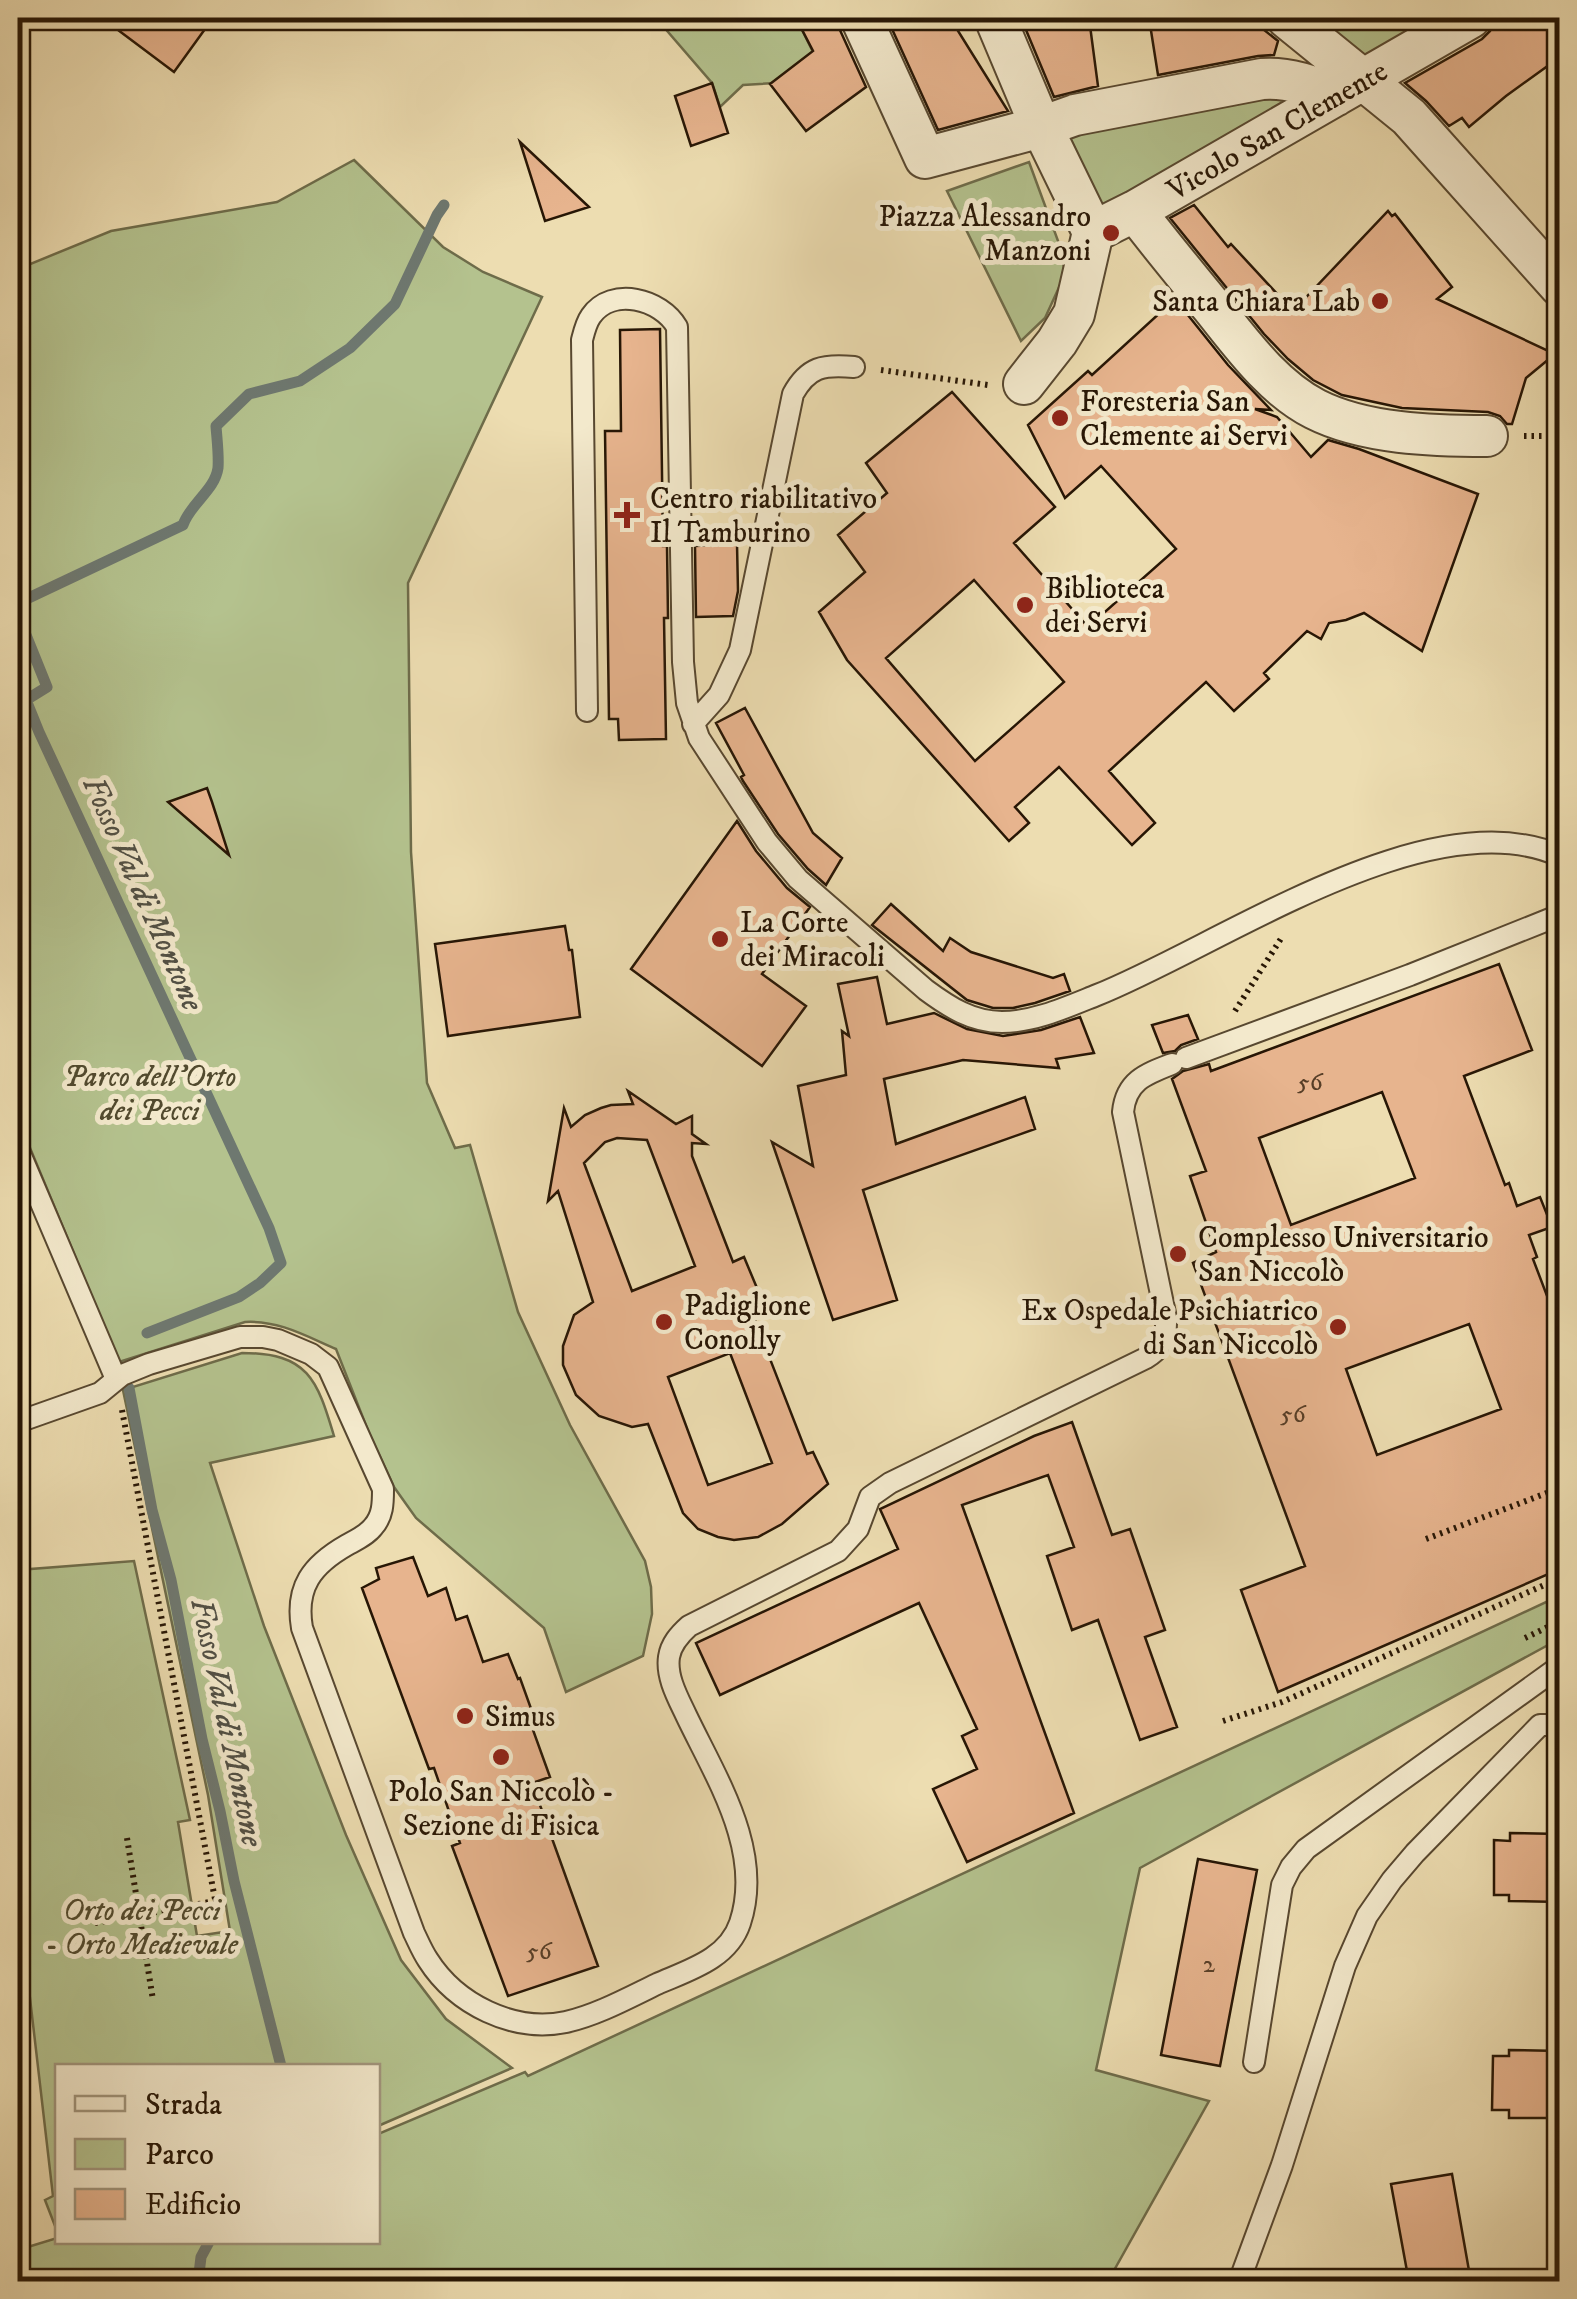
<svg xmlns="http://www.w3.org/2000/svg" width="1577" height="2299" viewBox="0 0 1577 2299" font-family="'IM FELL DW Pica',serif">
  <rect width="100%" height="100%" fill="#edddb1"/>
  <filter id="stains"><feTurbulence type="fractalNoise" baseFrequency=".002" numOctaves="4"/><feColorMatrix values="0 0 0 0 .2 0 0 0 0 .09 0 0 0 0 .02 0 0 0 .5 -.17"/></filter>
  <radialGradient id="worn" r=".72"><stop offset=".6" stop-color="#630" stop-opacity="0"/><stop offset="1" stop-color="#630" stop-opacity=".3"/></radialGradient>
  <!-- green -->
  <path fill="#b4c28e" stroke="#6e6c4a" stroke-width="2.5" d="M656 18H796L827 80 743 85 720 107 712 83Z
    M1313 18H1441L1367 59Z
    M1306 93 1104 211 1065 127Z
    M354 160 443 247 483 272 542 297 408 583 411 852 427 1083 455 1148 470 1145 518 1312 570 1425 645 1561 651 1587 652 1614 643 1656 566 1692 544 1628 416 1518 394 1487 369 1433 336 1349C306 1336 278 1320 245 1322L119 1362 18 1119V269L111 231 277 202Z
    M1029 162 1061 249 1064 267 1061 283 1045 318 1021 341 947 191Z
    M242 1353C308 1353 317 1379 334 1436L210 1463 264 1626 346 1835 401 1960 446 2019 512 2068 378 2126V2066H58L57 2231 45 2200 53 2196 18 1895V1570L134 1561 190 1820 178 1822 197 1936 230 1931 208 1795 123 1390Z
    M1559 1596V1639L1140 1868 1096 2070 1209 2101 1108 2281H18V2250L57 2238 58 2242H378V2134L525 2072 528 2076Z"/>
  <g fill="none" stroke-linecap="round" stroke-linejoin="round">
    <!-- stream -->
    <path stroke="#6e7870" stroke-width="11" d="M18 603 183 525C190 504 215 490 218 468 219 455 217 440 216 426L249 394 300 381 350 348 395 304 437 215 444 205
      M18 615 47 687 26 700
      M18 680 39 732 269 1228 281 1263 260 1283 239 1297 147 1333
      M129 1388 152 1510 171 1580 202 1739 220 1811 234 1881 281 2066
      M198 2282 201 2257 209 2242"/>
  </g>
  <!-- building -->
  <path fill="#e7b48e" stroke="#271605" stroke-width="2.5" fill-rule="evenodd" d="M102 18H213L174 72Z
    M796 18H838L839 28 866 87 806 131 770 84 813 51Z
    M887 18H950L1008 111 938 130Z
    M1021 18H1089L1098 86 1054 97Z
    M1149 18H1249L1278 41 1274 55 1258 56 1158 75Z
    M1500 18H1560V57L1506 96 1469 127 1462 118 1449 126 1426 101 1405 83 1482 39 1490 31 1493 21Z
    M712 83 728 133 691 146 675 96Z
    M520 142 589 207 545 221Z
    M1194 205 1228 247 1231 244 1293 311 1388 211 1392 216 1395 214 1452 287 1437 299 1555 354 1526 378 1512 424H1507L1500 416 1488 412 1402 408 1342 395 1313 380 1288 359 1264 334 1170 218Z
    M1175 299 1228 365 1271 410 1255 409 1277 417 1311 457 1328 440 1359 449 1478 494 1422 651 1364 613 1346 620 1329 623 1321 639 1307 631 1264 673 1269 679 1234 711 1206 682 1109 771 1155 823 1132 845 1059 767 1015 807 1029 823 1009 841 847 660 819 612 865 572 838 535 887 493 866 463 952 392 1055 507 1014 543 1088 627 1176 549 1101 466 1065 498 1028 425 1088 371 1092 375ZM974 580 1064 682 975 761 886 658Z
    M660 329 663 546H667L668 618H664L666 739 619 740 618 719H609L605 431H621L620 330Z
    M737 544 738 591 733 616 696 617 695 546Z
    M745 708 813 833 842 858 826 885 808 869 778 834 743 781 741 777 744 775 716 723Z
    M207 788 212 802 229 855 168 802Z
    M737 821 756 851 787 888 810 907 762 974 806 1006 762 1066 631 969Z
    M891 904 943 951 950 938 971 952 1053 978 1064 974 1070 991 1035 1003 1013 1008H993L967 1000 872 925Z
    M565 926 569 950H572L580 1017 448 1036 435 944Z
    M1499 964 1532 1050 1464 1076 1505 1185 1509 1183 1517 1206 1540 1197 1552 1227 1529 1235 1537 1257 1533 1259 1560 1330V1569L1278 1692 1241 1590 1305 1566 1193 1263 1216 1252 1190 1176 1206 1171 1172 1079 1183 1071 1209 1064 1211 1071ZM1382 1092 1415 1178 1291 1225 1259 1138ZM1469 1324 1501 1409 1377 1455 1346 1369Z
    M877 977 887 1024 934 1013 967 1029 1003 1036 1041 1030 1080 1017 1094 1053 1056 1059 1059 1068 963 1060 884 1079 896 1144 1025 1097 1035 1129 863 1190 897 1300 833 1320 772 1142 813 1166 798 1086 846 1075 842 1031 849 1036 838 984Z
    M1188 1015 1198 1039 1181 1045 1175 1051 1163 1053 1152 1025Z
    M628 1091 676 1124 692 1116V1134L706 1144 692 1143V1156L733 1262 744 1257 762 1300 749 1305 807 1454 813 1452 828 1484 782 1524 758 1537 734 1540 718 1537 698 1529 683 1513 648 1424 632 1427 599 1416 576 1395 563 1365V1346L574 1315 593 1302 558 1191 548 1201 564 1108 571 1127 585 1115 601 1108 611 1105 633 1104ZM617 1138 647 1140 695 1266 632 1291 584 1163 605 1142ZM730 1353 772 1463 708 1485 668 1377Z
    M1072 1422 1112 1535 1130 1529 1165 1630 1145 1637 1177 1727 1140 1740 1098 1620 1072 1630 1047 1556 1074 1547 1048 1475 962 1505 1074 1813 967 1862 933 1789 977 1769 962 1736 977 1729 919 1603 720 1695 696 1643 898 1549 880 1509 1034 1436Z
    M413 1557 428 1596 446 1588 456 1620 467 1616 483 1662 508 1654 518 1679 520 1678 538 1728 533 1730 550 1777 532 1783 598 1966 508 1996 452 1846 460 1843 434 1768 429 1769 362 1588 379 1579 376 1568Z
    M1510 1833 1560 1834V1902L1509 1901V1895H1494V1840L1510 1841Z
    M1198 1859 1257 1870 1220 2066 1161 2055Z
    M1509 2050 1560 2051V2118H1509V2110H1492L1493 2056H1509Z
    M1452 2174 1471 2282H1409L1391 2184Z"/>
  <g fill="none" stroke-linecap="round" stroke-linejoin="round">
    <defs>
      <path id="lane" d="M587 711 582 340C584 332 586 323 591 316 612 286 661 299 677 327L683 662 687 703 699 738 767 842 798 879 926 990C949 1007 972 1022 1002 1022 1034 1022 1067 1007 1097 995 1218 947 1429 797 1560 856
        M693 724 719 695 740 650 793 394C808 367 823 364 854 367
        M1186 1058 1410 975 1560 915
        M18 1149 116 1379
        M18 1422 100 1393 122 1375 149 1364 240 1337H263L278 1340 311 1354 328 1367 383 1489C383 1503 383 1516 373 1527 367 1535 356 1540 347 1545 312 1565 295 1587 302 1628L414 1933C418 1941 422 1951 428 1960 456 2004 513 2033 566 2022 597 2015 628 1998 657 1984 689 1970 728 1959 740 1923 764 1851 716 1778 686 1715 678 1698 666 1677 669 1657 671 1644 679 1635 689 1626L838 1551 858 1529 870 1497 890 1483 1146 1358C1162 1349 1167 1336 1166 1318L1123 1112C1126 1081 1146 1074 1172 1064
        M1254 2062 1282 1885 1291 1867 1306 1849 1560 1666
        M1239 2282 1282 2165 1345 1966 1367 1916 1392 1880 1415 1853 1540 1725H1560"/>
      <path id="street" d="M861 18 925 158 1041 127 1075 115 1262 79C1288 77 1312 85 1335 96
        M995 18 1035 113 1093 232 1135 211 1470 18
        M1287 18 1409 117 1560 286
        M1135 211C1160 244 1186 275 1212 307 1241 343 1272 387 1315 409 1364 434 1433 436 1487 436
        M1024 384 1057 342 1074 314 1093 232"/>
    </defs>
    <!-- lane casing -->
    <use href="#lane" stroke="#584830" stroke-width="24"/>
    <!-- street casing -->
    <use href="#street" stroke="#584830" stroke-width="44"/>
    <!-- path -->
    <path stroke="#271605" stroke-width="6" stroke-dasharray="2.5 5" stroke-linecap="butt" d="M881 370 988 385
      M1524 436H1549L1560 432
      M1235 1011 1282 937
      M122 1410 218 1915
      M1426 1539 1560 1488
      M1525 1638 1560 1621
      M1223 1721 1282 1702 1560 1578
      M127 1838 153 2000
      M95 1923 215 1901"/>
    <!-- lane -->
    <use href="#lane" stroke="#f3e9cc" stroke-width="20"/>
    <!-- street -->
    <use href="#street" stroke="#f3e9cc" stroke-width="40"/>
  </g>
  <!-- markers -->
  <g fill="#8f2418" stroke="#f3e9cc" stroke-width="4">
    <circle cx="1111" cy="233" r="10"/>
    <circle cx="1380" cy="301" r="10"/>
    <circle cx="1060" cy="418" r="10"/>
    <path d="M622 500h10v10h10v10h-10v10h-10v-10h-10v-10h10z"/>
    <circle cx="1025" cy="605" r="10"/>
    <circle cx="720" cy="939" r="10"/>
    <circle cx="1178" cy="1254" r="10"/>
    <circle cx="664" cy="1322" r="10"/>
    <circle cx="1338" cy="1327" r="10"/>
    <circle cx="465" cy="1716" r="10"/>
    <circle cx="501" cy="1757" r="10"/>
  </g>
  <g text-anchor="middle" stroke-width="10" stroke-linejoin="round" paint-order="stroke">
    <!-- number labels -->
    <g font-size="25" fill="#573e27">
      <text x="1310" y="1090">56</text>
      <text x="1293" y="1422">56</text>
      <text x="539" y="1959">56</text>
      <text x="1209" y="1972">2</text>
    </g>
    <!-- street labels -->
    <g font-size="30" fill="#271605" stroke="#f3e9cc">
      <text transform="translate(1277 130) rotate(-30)" y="10">Vicolo San Clemente</text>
    </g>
    <!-- poi labels -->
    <g font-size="30" fill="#271605" stroke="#f3e9cc" text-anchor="start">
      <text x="1091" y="226" text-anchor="end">Piazza Alessandro<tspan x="1091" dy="34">Manzoni</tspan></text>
      <text x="1360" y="311" text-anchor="end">Santa Chiara Lab</text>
      <text x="1080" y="411">Foresteria San<tspan x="1080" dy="34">Clemente ai Servi</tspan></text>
      <text x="650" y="508">Centro riabilitativo<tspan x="650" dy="34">Il Tamburino</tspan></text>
      <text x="1045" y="598">Biblioteca<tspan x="1045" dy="34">dei Servi</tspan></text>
      <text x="740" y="932">La Corte<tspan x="740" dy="34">dei Miracoli</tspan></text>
      <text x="1198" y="1247">Complesso Universitario<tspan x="1198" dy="34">San Niccolò</tspan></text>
      <text x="684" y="1315">Padiglione<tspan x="684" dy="34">Conolly</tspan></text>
      <text x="1318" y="1320" text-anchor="end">Ex Ospedale Psichiatrico<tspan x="1318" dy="34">di San Niccolò</tspan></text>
      <text x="485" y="1726">Simus</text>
      <text x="501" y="1801" text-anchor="middle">Polo San Niccolò -<tspan x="501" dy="34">Sezione di Fisica</tspan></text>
    </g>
    <!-- park labels -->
    <g font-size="30" font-style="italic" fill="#514a2e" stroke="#f3e9cc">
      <text x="150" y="1086">Parco dell'Orto<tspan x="150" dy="34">dei Pecci</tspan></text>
      <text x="142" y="1920">Orto dei Pecci<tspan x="142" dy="34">- Orto Medievale</tspan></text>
    </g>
    <!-- water labels -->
    <g font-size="32" font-style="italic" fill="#514f44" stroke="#f3e9cc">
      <text transform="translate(144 893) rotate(66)" y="11">Fosso Val di Montone</text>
      <text transform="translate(228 1722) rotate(78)" y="11">Fosso Val di Montone</text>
    </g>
  </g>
  <!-- margin -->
  <rect width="1577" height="2299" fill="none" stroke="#edddb1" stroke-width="60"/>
  <rect x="20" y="20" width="1537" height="2259" fill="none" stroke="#271605" stroke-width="5"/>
  <rect x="30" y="30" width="1517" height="2239" fill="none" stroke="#271605" stroke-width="2.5"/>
  <!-- legend -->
  <rect x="55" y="2064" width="325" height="180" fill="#f3e9cc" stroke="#a1957c" stroke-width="2.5"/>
  <rect x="75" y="2096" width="50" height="15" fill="#f3e9cc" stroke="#a1957c" stroke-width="2.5"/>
  <text x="145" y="2114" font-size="30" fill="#271605">Strada</text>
  <rect x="75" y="2139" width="50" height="30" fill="#b4c28e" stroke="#a1957c" stroke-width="2.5"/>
  <text x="145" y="2164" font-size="30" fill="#271605">Parco</text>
  <rect x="75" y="2189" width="50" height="30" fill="#e7b48e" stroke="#a1957c" stroke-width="2.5"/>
  <text x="145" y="2214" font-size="30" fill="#271605">Edificio</text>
  <rect width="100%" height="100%" filter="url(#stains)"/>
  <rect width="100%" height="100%" fill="url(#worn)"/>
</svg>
